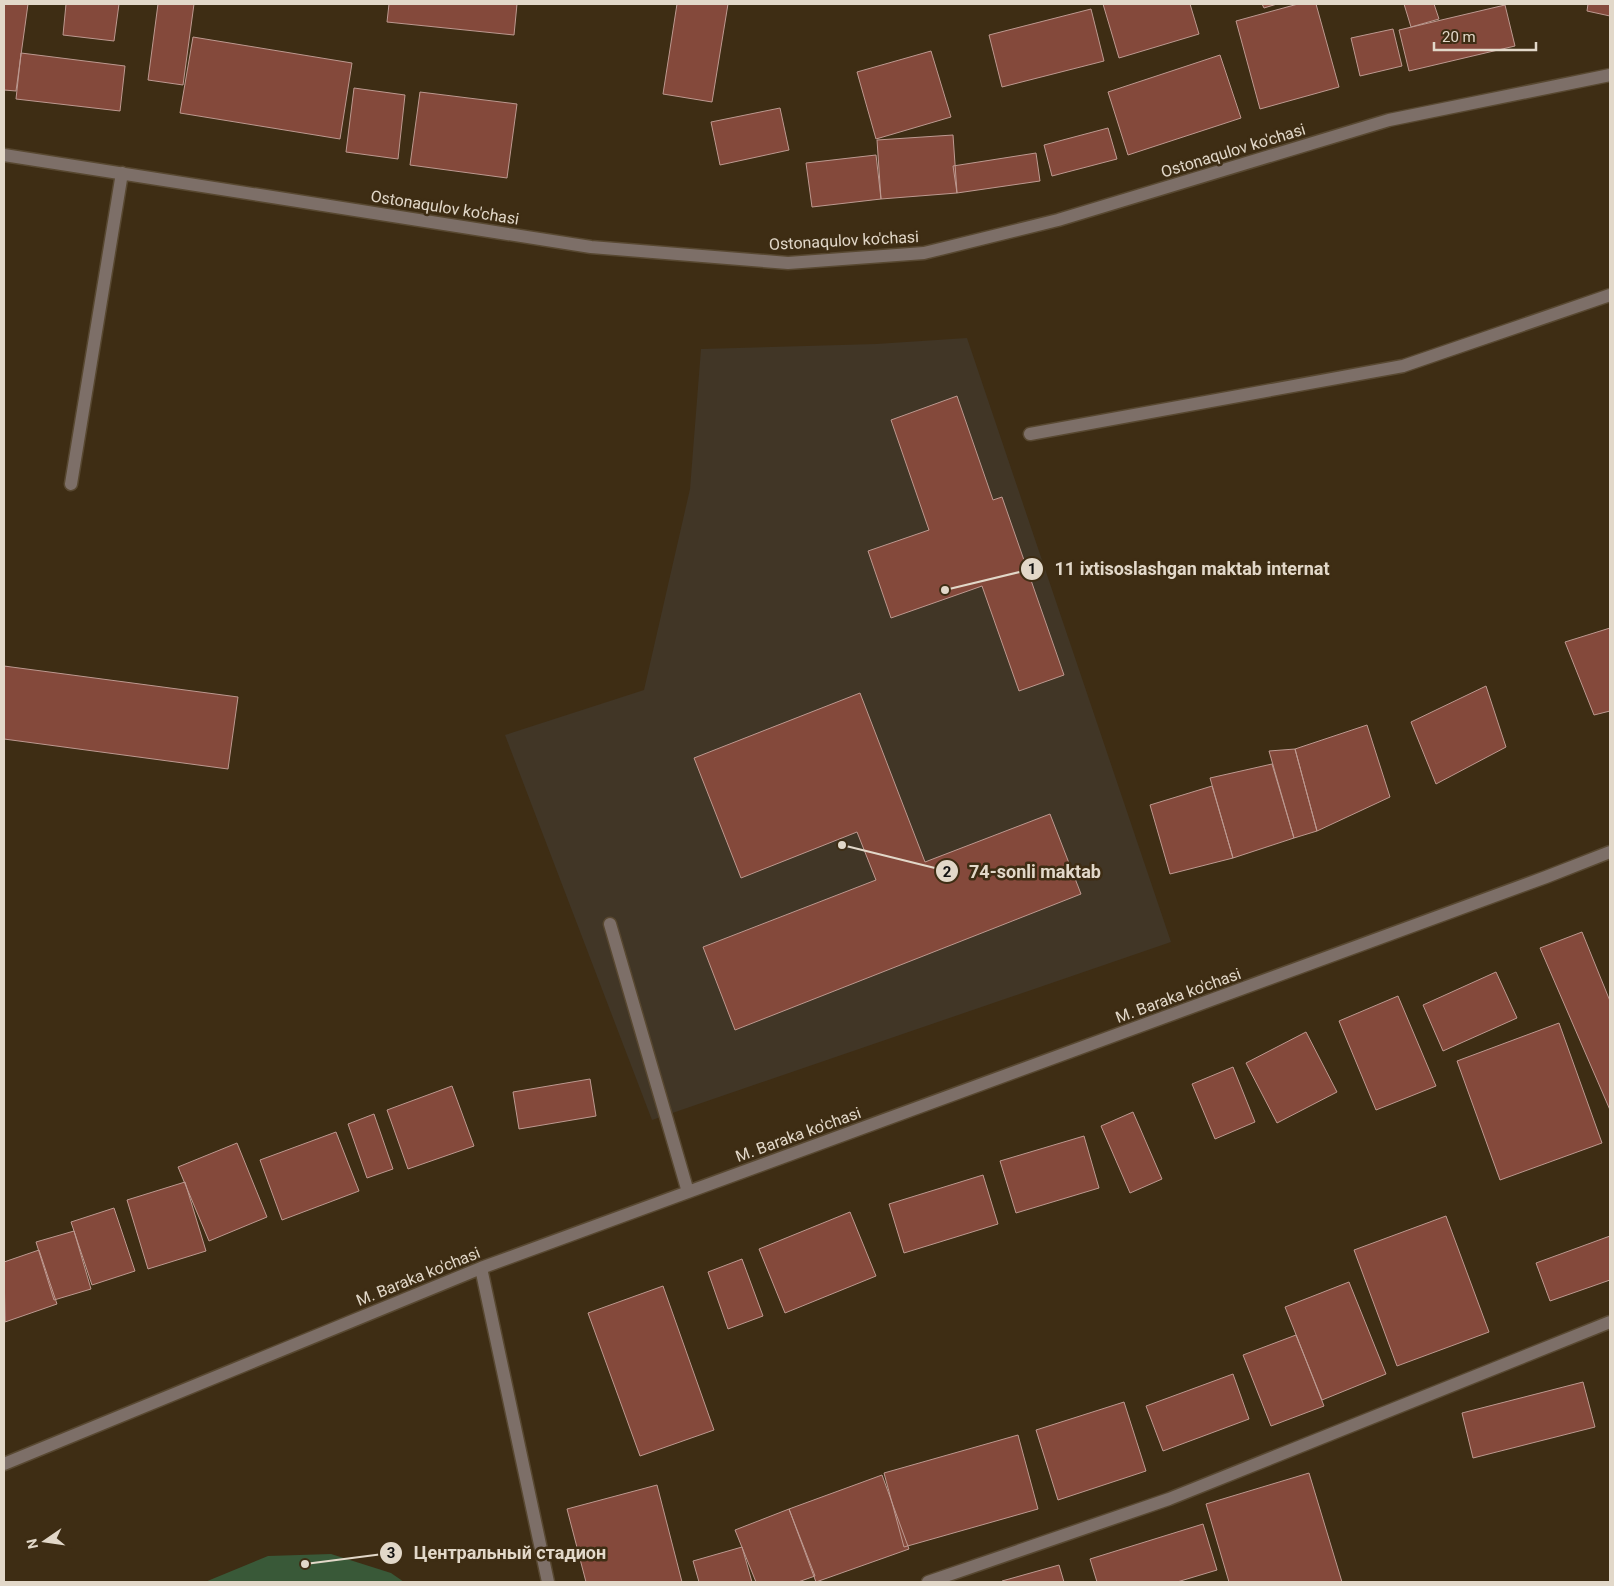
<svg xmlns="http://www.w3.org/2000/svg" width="1614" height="1586" viewBox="0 0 1614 1586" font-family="Roboto,sans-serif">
  <rect width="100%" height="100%" fill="#3e2d14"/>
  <!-- education -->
  <path fill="#413626" d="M967 338 1171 942 652 1120 505 735 644 690 690 489 701 349 876 344Z"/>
  <!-- green -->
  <path fill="#395938" d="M331 1554 391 1573 404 1582H205L268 1556Z"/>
  <!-- building -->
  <path fill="#84493b" stroke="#bd9990" d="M4 4H28L16 91 4 90Z
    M66 4H119L114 41 63 35Z
    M158 4H194L183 85 148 80Z
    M389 4H517L514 35 387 22Z
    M677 4H728L712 102 663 94Z
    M1103 4H1190L1199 34 1119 58Z
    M1262 4H1277L1264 8Z
    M1298 4H1316L1339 87 1260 109 1236 21Z
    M1404 4H1434L1439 19 1411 27Z
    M1588 4H1610V16L1587 11Z
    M1505 5 1515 46 1409 71 1399 30Z
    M1091 9 1104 61 1002 87 989 35Z
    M1393 29 1402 66 1360 76 1351 38Z
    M193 37 352 63 340 139 180 113Z
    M931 51 951 117 876 139 857 72Z
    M21 53 125 66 120 111 16 99Z
    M1220 55 1241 118 1128 155 1108 92Z
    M354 88 405 95 398 159 346 152Z
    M420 92 517 104 507 178 410 165Z
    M780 108 789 150 720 165 711 122Z
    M1108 128 1117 159 1052 176 1044 145Z
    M953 135 957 193 881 199 877 140Z
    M1036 153 1040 181 957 193 953 166Z
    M876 155 881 199 812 207 806 163Z
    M957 396 993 500 1002 497 1064 675 1019 691 982 586 891 618 868 551 929 530 891 420Z
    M1610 628V711L1594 715 1565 642Z
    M4 666 238 697 228 769 4 739Z
    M1486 686 1506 747 1436 784 1411 722Z
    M860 693 925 862 1050 814 1081 894 735 1030 703 947 876 880 857 832 741 878 694 758Z
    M1367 725 1390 797 1317 831 1295 749Z
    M1295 749 1317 831 1294 838 1269 751Z
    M1272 764 1294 838 1233 858 1210 778Z
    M1212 786 1233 858 1170 874 1150 805Z
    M1582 932 1610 1001V1110L1540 948Z
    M1496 972 1517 1018 1443 1051 1423 1005Z
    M1398 996 1436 1086 1376 1110 1339 1021Z
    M1559 1023 1602 1143 1500 1180 1457 1061Z
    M1306 1032 1337 1092 1277 1123 1246 1063Z
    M1233 1067 1255 1122 1215 1139 1192 1084Z
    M590 1079 596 1116 519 1129 513 1092Z
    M452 1086 474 1146 408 1169 387 1110Z
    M1133 1112 1162 1179 1130 1193 1101 1126Z
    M374 1114 393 1169 367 1178 348 1124Z
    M336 1132 359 1191 282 1220 260 1160Z
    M1084 1136 1099 1188 1016 1213 1000 1161Z
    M237 1143 267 1217 209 1241 178 1167Z
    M983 1175 998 1224 904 1253 889 1204Z
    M185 1182 206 1251 148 1269 127 1200Z
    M114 1208 135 1271 92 1285 71 1222Z
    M850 1212 876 1276 785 1313 759 1249Z
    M1446 1216 1489 1332 1397 1366 1354 1250Z
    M74 1231 91 1289 54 1300 36 1242Z
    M1610 1236V1280L1550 1301 1536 1263Z
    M39 1250 57 1304 5 1322 4 1262Z
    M742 1259 763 1316 728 1329 708 1272Z
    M1349 1282 1386 1374 1322 1400 1285 1307Z
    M663 1286 714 1430 640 1456 588 1313Z
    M1296 1335 1324 1406 1271 1426 1243 1355Z
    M1233 1374 1249 1419 1163 1451 1146 1406Z
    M1583 1382 1595 1427 1473 1458 1462 1413Z
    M1124 1402 1146 1471 1058 1500 1036 1430Z
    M1018 1435 1038 1509 904 1547 884 1473Z
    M1309 1473 1342 1582H1229L1206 1504Z
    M882 1475 909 1549 816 1582 789 1509Z
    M657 1485 682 1582H586L567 1509Z
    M789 1509 815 1576 798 1582H756L735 1530Z
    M1203 1524 1217 1570 1177 1582H1097L1090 1559Z
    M742 1547 752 1582H699L693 1561Z
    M1059 1565 1064 1582H1002V1581Z"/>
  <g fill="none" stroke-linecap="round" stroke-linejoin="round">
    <defs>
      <path id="minor" d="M4 155 591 247 788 263 924 253 1058 220 1389 120 1610 75
        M1030 434 1403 366 1610 295
        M71 484 122 173
        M610 924 688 1192
        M481 1268 548 1582
        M4 1464 481 1268 1546 877 1610 852
        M928 1582 1169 1499 1610 1322"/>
    </defs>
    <!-- minor casing -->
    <use href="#minor" stroke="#584831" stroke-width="15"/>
    <!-- minor -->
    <use href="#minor" stroke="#7d6f68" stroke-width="12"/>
  </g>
  <g text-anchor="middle" stroke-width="5" stroke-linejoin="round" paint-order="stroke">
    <!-- street labels -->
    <g font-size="16" fill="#e2d8c9" stroke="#3e2d14">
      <text transform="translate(1233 150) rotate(-17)" y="6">Ostonaqulov ko'chasi</text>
      <text transform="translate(445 207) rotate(9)" y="6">Ostonaqulov ko'chasi</text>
      <text transform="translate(844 240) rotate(-3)" y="6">Ostonaqulov ko'chasi</text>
      <text transform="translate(1178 995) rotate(-20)" y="6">M. Baraka ko'chasi</text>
      <text transform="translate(798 1134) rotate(-20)" y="6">M. Baraka ko'chasi</text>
      <text transform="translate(418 1276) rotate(-22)" y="6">M. Baraka ko'chasi</text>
    </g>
  </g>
  <!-- callouts -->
  <path fill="none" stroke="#e2d8c9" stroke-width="2" d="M945 590L1032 569M842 845L947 871M305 1564L391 1553"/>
  <g fill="#e2d8c9" stroke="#3e2d14" stroke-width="2">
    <circle cx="945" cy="590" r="5"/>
    <circle cx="842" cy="845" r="5"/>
    <circle cx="305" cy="1564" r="5"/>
    <circle cx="1032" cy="569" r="12"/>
    <circle cx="947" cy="871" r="12"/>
    <circle cx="391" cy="1553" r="12"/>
  </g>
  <g font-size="15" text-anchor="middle" font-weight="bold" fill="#111">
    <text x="1032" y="574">1</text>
    <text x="947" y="877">2</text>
    <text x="391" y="1558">3</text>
  </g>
  <g font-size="18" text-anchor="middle" font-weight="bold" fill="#e2d8c9" stroke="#3e2d14" stroke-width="5" stroke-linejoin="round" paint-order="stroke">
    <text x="1192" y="575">11 ixtisoslashgan maktab internat</text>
    <text x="1035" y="878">74-sonli maktab</text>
    <text x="510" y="1559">Центральный стадион</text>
  </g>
  <!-- border -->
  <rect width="1614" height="1586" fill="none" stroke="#e2d8c9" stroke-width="10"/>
  <!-- north arrow -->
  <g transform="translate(45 1541) rotate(257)" stroke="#3e2d14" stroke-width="4" paint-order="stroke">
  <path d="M0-4L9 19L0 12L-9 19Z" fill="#e2d8c9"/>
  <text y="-8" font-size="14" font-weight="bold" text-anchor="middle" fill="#e2d8c9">N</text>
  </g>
  <!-- scale -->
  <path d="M1434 42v8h102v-8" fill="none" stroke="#e2d8c9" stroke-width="2.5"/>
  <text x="1442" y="42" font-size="15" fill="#e2d8c9" stroke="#3e2d14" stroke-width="4" paint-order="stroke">20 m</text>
</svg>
